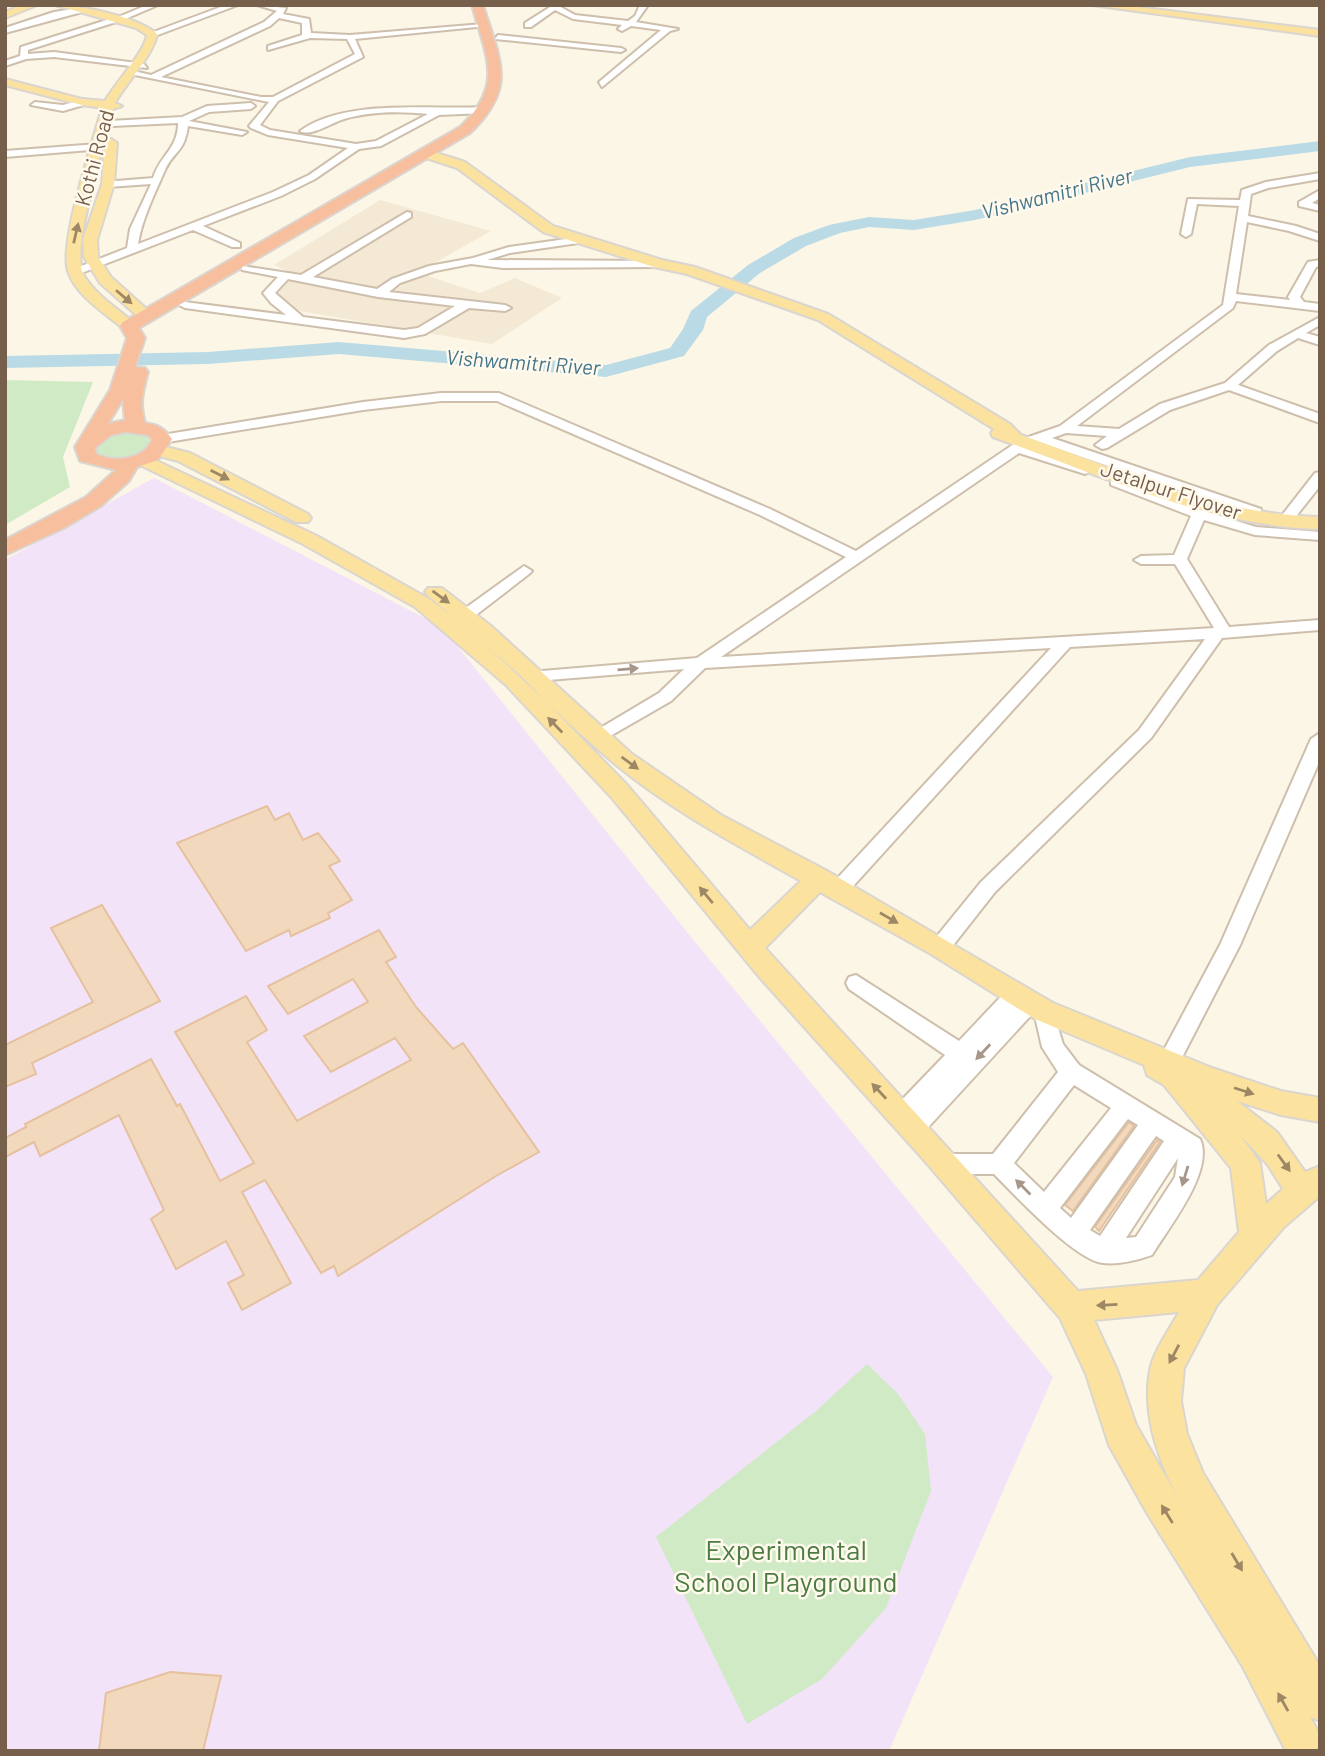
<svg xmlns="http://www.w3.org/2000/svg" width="1325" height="1756" viewBox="0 0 1325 1756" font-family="Barlow,sans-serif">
  <rect width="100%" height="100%" fill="#fcf6e6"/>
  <!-- residential -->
  <path fill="#f4e9d5" d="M380 200 491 231 429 266 425 275 480 293 515 278 562 298 492 344 288 309 273 290 297 276 274 265Z"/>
  <!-- education -->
  <path fill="#f3e3f9" d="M154 478 442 627 691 937 1053 1377 889 1751H5V560Z"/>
  <!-- green -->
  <path fill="#cfeac4" d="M5 380 93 382 63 457 70 487 5 525Z
    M124 431 147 435 150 443C140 459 111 464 96 453L94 449 106 436Z
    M867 1364 898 1394 925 1434 931 1491 886 1608 822 1679 747 1724 656 1537 816 1411Z"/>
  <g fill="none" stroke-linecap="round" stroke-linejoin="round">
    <!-- river -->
    <path fill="#badbe6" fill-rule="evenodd" d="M1320 141V151L1190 167 975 220 914 230 869 227 840 233 806 246 760 273 707 317 703 330 684 356 606 377 339 354 208 364 5 368V356L208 352 339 342 606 365 670 348 683 329 691 311 748 265 794 238 829 225 869 217 914 220 975 210 1190 157Z"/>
  </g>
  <!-- building -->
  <path fill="#f2d9be" stroke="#e5c19e" stroke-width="2" d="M267 806 275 820 289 813 303 840 318 833 340 861 329 866 352 900 328 913 330 918 291 936 289 930 246 951 177 843Z
    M102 905 160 1001 32 1063 36 1074 5 1087V1045L93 1002 51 928Z
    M379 930 396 957 386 962 416 1007 453 1049 463 1043 539 1152 496 1176 338 1276 334 1266 321 1273 265 1180 242 1192 291 1283 242 1310 228 1283 244 1275 226 1241 176 1269 151 1219 164 1210 119 1115 40 1156 34 1142 5 1157V1138L26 1127 25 1124 151 1059 177 1106 180 1104 220 1181 254 1163 175 1032 246 996 267 1030 247 1042 297 1121 411 1060 395 1038 331 1072 304 1036 368 1002 353 979 288 1014 268 986Z
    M1129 1122 1134 1126 1073 1211 1065 1205Z
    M1157 1140 1160 1142 1099 1231 1095 1227Z
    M170 1672 221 1676 203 1751H99L106 1693Z"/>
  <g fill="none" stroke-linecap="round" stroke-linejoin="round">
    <defs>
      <path id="minor" d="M147 5H158L123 20 116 18Z
        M226 5H238L155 36 148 34Z
        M257 5 286 8 283 14 309 19 311 33 350 35 483 24 487 26 355 39 363 57 278 101 260 125 270 130 356 144 376 141 428 114C398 111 369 111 341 120 330 124 310 137 300 131 345 98 431 110 485 107L489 110 485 113 439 115 381 146 359 149 315 179 281 196 203 226 240 243V247H232L193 230 79 274H71V270L127 248 130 229 151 184 108 187 103 184 104 182 153 178C160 155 178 149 178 123L112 126 109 125V121L182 117 207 106 251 103 255 106 251 109 209 112 189 121 247 132 242 135 188 126C184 154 174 150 165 170 155 193 142 219 138 244L273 192 309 175 348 148 268 135 251 128 249 126 269 102 125 73 129 70 151 75 264 22 277 11ZM279 18 302 23V35L268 46V50L310 38 347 39 355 54 273 97H261L161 77 270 26Z
        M547 5H557L575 15 628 21 635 16 640 5H648L636 22 678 29 670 31 602 87 599 82 661 30 631 26 622 31 618 29 622 25 573 19 555 10 531 27H525V23L550 7Z
        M79 8 82 12 5 33V28L54 12Z
        M113 18 116 22 28 50V54L54 52 144 64 147 68 54 57 26 59 5 66V61L20 56 21 47Z
        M498 35 621 48 625 50 621 52 495 39Z
        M84 99 88 102 87 104 63 111 31 105 35 102 63 105Z
        M111 143 116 146 114 148 5 157V151Z
        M1320 173V179L1268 188 1251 194 1248 216 1296 226 1320 234V241L1289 231 1247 222 1236 294 1290 300 1288 297 1308 262 1320 260V266L1316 267 1300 297 1304 302 1320 304V311L1236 301 1233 308 1077 426 1119 429 1160 404 1225 383 1269 345 1320 317V325L1306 333 1320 337V345L1298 338 1277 351 1238 385 1320 414V423L1229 390 1170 410 1107 448 1102 449 1095 445 1107 436 1066 433 1052 438 1261 509V515H1251L1039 442 1028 447 1092 470 1085 474 1019 453 721 657 1214 628 1175 564H1141L1134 560 1141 556 1174 555 1191 516 1111 485V479L1116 478 1204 511 1256 527 1320 532V540L1255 535 1204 520 1187 559 1229 627 1320 620V630L1222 638 1151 738 995 892 947 953 940 955 933 953 930 947 933 941 981 882 1139 730 1205 639 1070 647 846 894 839 896 832 894 829 889 832 884 1051 648 705 668 671 701 598 743 592 741 589 737 592 733 659 693 684 669 536 681 530 680 528 676 530 672 697 658 846 557 760 515 497 401H441L363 410 162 443 155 439 162 435 363 402 441 393H499L770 509 856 551 1020 440 1060 426 1223 305 1239 206 1197 204 1191 234 1186 237 1181 234 1188 199 1240 200 1242 190 1266 182Z
        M1320 190V198L1312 203 1320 205V211L1299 206V202Z
        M407 212 411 213V217L313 277 377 289 392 279 429 266 473 258 509 247 581 237 585 238V242L510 253 487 260 662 261 667 264 662 267 503 268 471 264 435 271 400 283 389 292 505 305 511 308 505 311 469 308 425 334 404 338 185 308 179 305 185 302 286 315 271 303 263 293 278 277 242 270V266L301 275ZM288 279 378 297 455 306 418 328 404 330 303 317 275 293Z
        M1320 472V486L1293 520H1283L1281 517 1283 514 1315 473Z
        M524 566 532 571 529 574 472 618H460L458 615 460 612Z
        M1320 733V760L1240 945 1176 1069 1168 1072 1160 1069 1157 1063 1220 945 1311 739Z
        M856 975 959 1041 1009 988 1016 986 1023 988 1026 995 1037 996 1039 1004 1051 1005 1063 1044 1079 1065 1200 1139C1215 1171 1168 1228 1152 1255 1139 1260 1117 1265 1103 1263 1075 1260 1015 1195 994 1174H946L938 1171 934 1164 938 1157 946 1154H993L1058 1072 1042 1047 1034 1012 921 1135 913 1138 905 1135 902 1128 904 1124 894 1122 891 1115 894 1108 945 1055 849 989 846 983 849 977ZM1074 1085 1111 1108 1044 1192 1014 1163ZM1128 1119 1138 1125 1071 1218 1060 1208ZM1156 1136 1164 1141 1100 1236 1090 1230ZM1178 1158 1175 1177 1136 1237 1126 1238Z"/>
      <path id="major" d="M22 5H37L5 18V12Z
        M55 5C81 5 138 17 157 34 154 54 126 83 115 103L122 106 113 109C105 141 71 249 83 274 94 294 117 308 134 323L137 326 134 329H124C106 314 75 295 68 271 59 243 93 141 102 108L82 105 5 85V79L82 99 105 101C115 83 144 53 147 35L136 28Z
        M1092 5H1122L1320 30V36Z
        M111 139 117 143 114 184 97 240 98 257 111 277 152 314 154 317 147 321 142 320 100 283 84 257 83 240 102 184 105 143Z
        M424 149 465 162 553 226 662 260 695 267 828 314 1010 424 1021 435C1118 469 1216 515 1320 517V529C1207 526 1098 474 993 437L991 433 994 429 818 320 687 274 654 267 543 232 457 168 420 156V150Z
        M158 445 190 453 308 514 311 518 308 522H296L178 461 152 454 149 450Z
        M142 454 317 536 429 599 452 616 520 675 628 786 750 930 801 881C737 845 672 811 615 764 551 710 495 649 428 596L425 592 428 588H442L491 626 632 754 721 815 829 872 1053 1003 1212 1068 1281 1091 1320 1098V1122L1281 1115 1237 1101 1277 1132 1305 1172 1320 1166V1196L1284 1227 1217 1305 1184 1368 1181 1401 1187 1434 1203 1473 1320 1666V1721L1310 1717 1320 1735V1751H1286L1243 1667 1147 1513 1109 1445 1086 1374 1060 1318 923 1159 761 979 612 798 506 685 415 607 303 544 136 463 133 459ZM820 892 931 954 1035 1019 1144 1065 1147 1075 1164 1085 1231 1168 1239 1232 1198 1280 1078 1291 765 948ZM1240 1135 1268 1165 1283 1189 1266 1204 1260 1163ZM1179 1312C1170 1329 1156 1347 1151 1366 1140 1413 1160 1467 1184 1508L1136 1425 1117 1370 1094 1320Z"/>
      <path id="highway" d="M472 5H483C500 61 518 87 470 133L139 328 145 338 135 367 145 368 148 372C143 390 139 405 145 423 158 425 164 428 172 439L158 460 137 467 129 481 101 506 64 528 5 555V540L86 497 116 470 80 461 75 447 110 390 127 338 120 326 123 322 460 127C505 85 486 57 472 5ZM123 399 125 420 108 424ZM126 432 148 435 152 440C143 460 114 463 96 454L95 448 111 435Z"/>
    </defs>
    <!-- minor casing -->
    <use href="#minor" stroke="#cebfac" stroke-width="4"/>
    <!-- major casing -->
    <use href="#major" stroke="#dbd5d0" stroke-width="4"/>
    <!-- highway casing -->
    <use href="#highway" stroke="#dbd5d0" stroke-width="4"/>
    <!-- minor -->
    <use href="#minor" fill="#fff" fill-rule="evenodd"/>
    <!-- major -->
    <use href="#major" fill="#fbe39f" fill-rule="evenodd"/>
    <!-- highway -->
    <use href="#highway" fill="#f7bf9d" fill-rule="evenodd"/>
  </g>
  <!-- one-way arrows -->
  <defs><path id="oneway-solid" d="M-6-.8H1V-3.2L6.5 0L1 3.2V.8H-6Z" transform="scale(1.75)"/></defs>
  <g fill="#9e8764">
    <use href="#oneway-solid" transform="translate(76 233) rotate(-77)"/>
    <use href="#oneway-solid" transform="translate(124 297) rotate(40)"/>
    <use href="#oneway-solid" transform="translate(220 475) rotate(27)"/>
    <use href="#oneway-solid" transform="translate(441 597) rotate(36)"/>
    <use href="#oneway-solid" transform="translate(555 725) rotate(-134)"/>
    <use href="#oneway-solid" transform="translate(630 763) rotate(36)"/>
    <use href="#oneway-solid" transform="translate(706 895) rotate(-130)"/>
    <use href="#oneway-solid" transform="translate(889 918) rotate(30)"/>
    <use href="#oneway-solid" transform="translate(879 1091) rotate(-133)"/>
    <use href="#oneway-solid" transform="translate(1244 1091) rotate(18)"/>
    <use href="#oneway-solid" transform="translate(1284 1163) rotate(54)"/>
    <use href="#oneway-solid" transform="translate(1107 1305) rotate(177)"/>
    <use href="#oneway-solid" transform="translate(1174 1354) rotate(118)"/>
    <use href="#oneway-solid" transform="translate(1167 1514) rotate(-122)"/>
    <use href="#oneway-solid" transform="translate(1237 1562) rotate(59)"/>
    <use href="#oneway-solid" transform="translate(1283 1702) rotate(-119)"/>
  </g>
  <g fill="#a6978a">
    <use href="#oneway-solid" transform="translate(628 669) rotate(-5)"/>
    <use href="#oneway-solid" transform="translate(983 1052) rotate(133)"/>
    <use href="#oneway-solid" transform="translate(1185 1176) rotate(107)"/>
    <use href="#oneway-solid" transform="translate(1023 1187) rotate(-135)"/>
  </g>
  <g text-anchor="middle" stroke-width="5" stroke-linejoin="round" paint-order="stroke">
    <!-- far-street labels -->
    <g font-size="21" fill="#765f4b" stroke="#fffaed">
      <text transform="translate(95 158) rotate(-75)" y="7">Kothi Road</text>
      <text transform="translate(1171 491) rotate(18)" y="7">Jetalpur Flyover</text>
    </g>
    <!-- far-water labels -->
    <g font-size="21" font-style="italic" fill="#44768a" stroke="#fffaed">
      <text transform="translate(1057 194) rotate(-14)" y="7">Vishwamitri River</text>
      <text transform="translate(523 363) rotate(4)" y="7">Vishwamitri River</text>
    </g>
    <!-- near-park labels -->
    <g font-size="28" fill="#4c7c42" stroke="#fffaed">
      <text x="786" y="1560">Experimental<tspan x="786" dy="32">School Playground</tspan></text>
    </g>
  </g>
  <!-- border -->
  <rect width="1325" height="1756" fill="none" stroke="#765f4b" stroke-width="14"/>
</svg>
